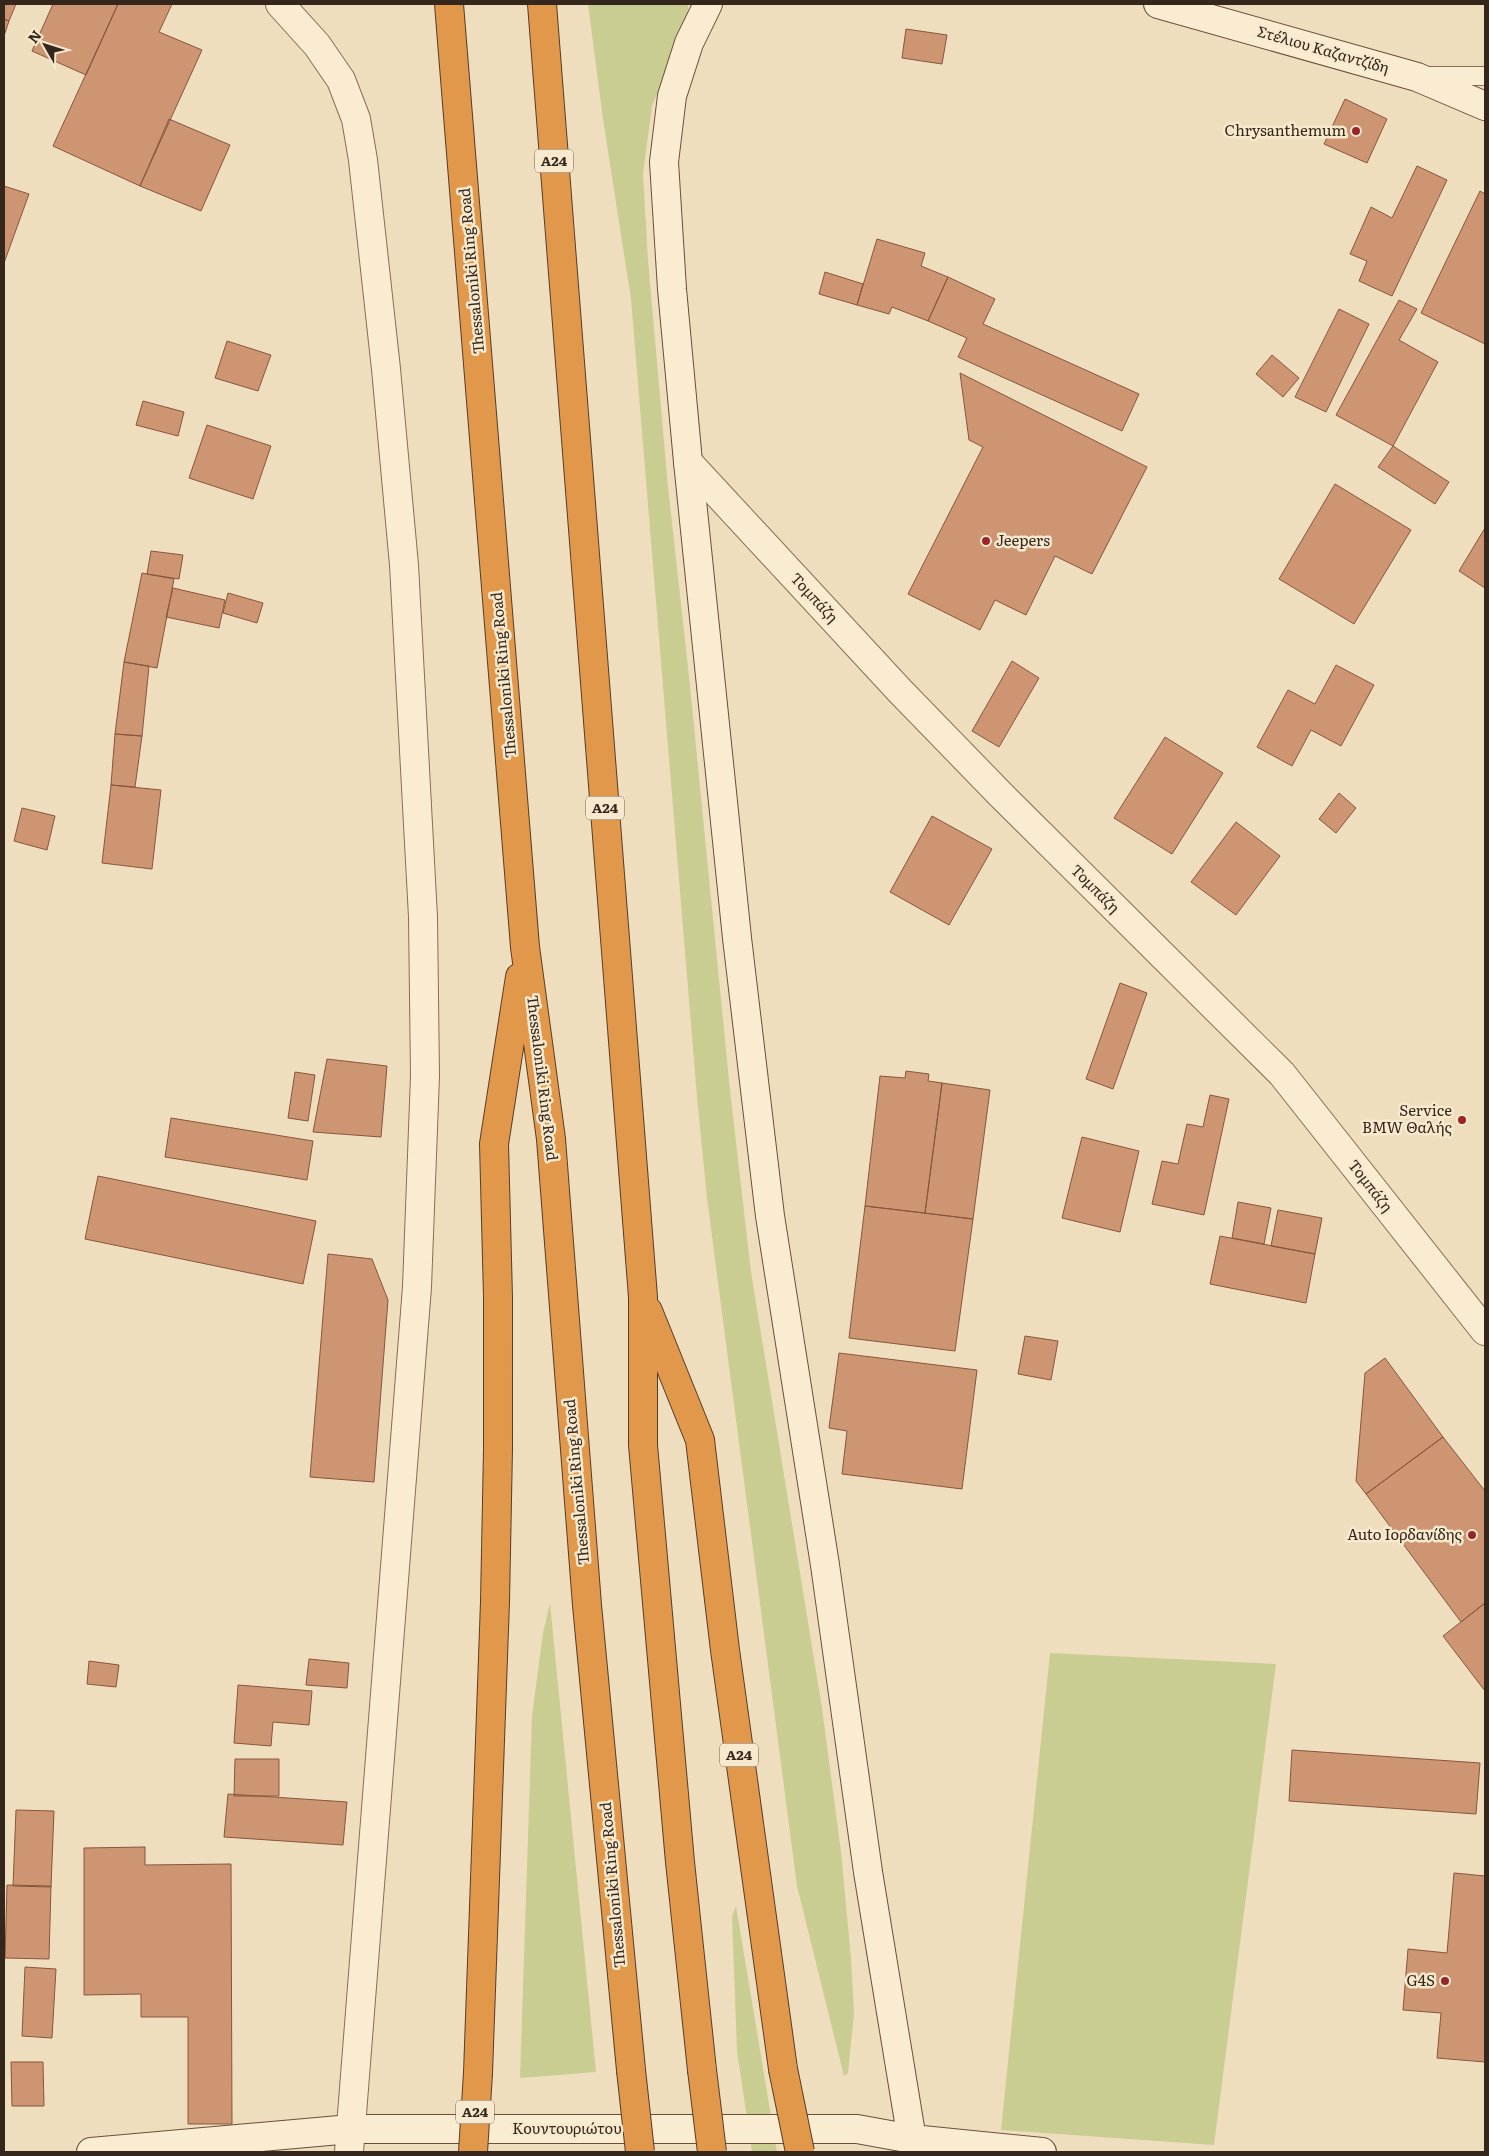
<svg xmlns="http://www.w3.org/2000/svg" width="1489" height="2156" viewBox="0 0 1489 2156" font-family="Literata,serif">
  <rect width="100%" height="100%" fill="#efdebe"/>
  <!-- green -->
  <path fill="#c9cd92" d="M588 4H688V10L670 63 652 106 643 174 648 260 668 487 689 676 730 1090 751 1272 822 1708 841 1852 851 1958 854 2014 848 2073 844 2076 797 1886 707 1198 697 1097 631 299 603 119Z
    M550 1603 596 2072 520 2078 532 1716 543 1633Z
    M1050 1653 1276 1664 1214 2145 1001 2130Z
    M736 1906 777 2152H752L737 2051 732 1916Z"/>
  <!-- building -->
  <path fill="#ce9573" stroke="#87563c" d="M4 4H16L9 21 4 19Z
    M53 4H118L86 75 32 51Z
    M118 4H172L159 32 202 50 140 186 53 146Z
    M4 19 9 21 4 36Z
    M906 29 947 35 942 64 902 58Z
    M1345 99 1387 119 1367 163 1324 144Z
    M169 119 230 145 201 211 140 186Z
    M1417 166 1447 180 1392 296 1359 281 1367 261 1350 254 1371 207 1392 218Z
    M4 186 29 194 4 263Z
    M1480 191 1485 194V344L1421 313Z
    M877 239 925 253 921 266 948 277 928 321 892 307 889 314 857 305Z
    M825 272 863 284 857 305 819 294Z
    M948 277 995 299 983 324 1139 394 1122 431 958 357 967 338 928 321Z
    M1399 300 1417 309 1399 340 1438 362 1393 446 1336 415Z
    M1339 309 1369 324 1326 412 1295 397Z
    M227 341 271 355 258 391 215 378Z
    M1272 355 1299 378 1283 397 1256 374Z
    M960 373 1147 467 1092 574 1055 556 1026 615 995 600 980 630 908 594 983 447 969 440Z
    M143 401 184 412 178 436 136 425Z
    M207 425 271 446 253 499 189 478Z
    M1393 446 1449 482 1435 504 1378 467Z
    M1335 484 1411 530 1354 624 1279 579Z
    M1485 528V588L1459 571Z
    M151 551 183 555 179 579 147 574Z
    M142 573 174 579 157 668 124 662Z
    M173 588 225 600 219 628 166 617Z
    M228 593 263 603 257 623 223 613Z
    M1012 661 1039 678 999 747 972 731Z
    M124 662 149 666 142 736 115 734Z
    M1336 665 1374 685 1341 746 1311 730 1292 766 1257 747 1288 690 1315 704Z
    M115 734 142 736 135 787 111 785Z
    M1165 737 1223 773 1172 854 1114 818Z
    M111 785 161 790 152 869 102 863Z
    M1339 793 1356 808 1336 833 1319 819Z
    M22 808 55 816 47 850 14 841Z
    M932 816 992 849 949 925 890 892Z
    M1236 822 1280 856 1236 915 1191 882Z
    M1120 983 1147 993 1113 1089 1086 1079Z
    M327 1059 387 1066 381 1137 313 1132Z
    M906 1071 929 1074 928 1081 942 1083 925 1213 865 1206 880 1076 905 1078Z
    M295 1072 315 1075 308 1121 288 1118Z
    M942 1083 990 1090 973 1219 925 1213Z
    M1210 1095 1229 1099 1204 1215 1152 1204 1162 1161 1178 1164 1187 1124 1203 1127Z
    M171 1118 313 1141 307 1180 165 1157Z
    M1082 1137 1139 1151 1120 1232 1062 1218Z
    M98 1176 316 1221 303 1284 85 1239Z
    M1238 1202 1271 1208 1264 1244 1232 1238Z
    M865 1206 973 1219 955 1351 849 1338Z
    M1278 1210 1322 1218 1315 1254 1271 1246Z
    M1220 1236 1315 1254 1306 1303 1210 1284Z
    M328 1254 372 1259 388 1300 374 1482 310 1477Z
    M1025 1336 1058 1341 1051 1380 1018 1374Z
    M839 1353 977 1370 962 1489 842 1474 847 1431 829 1428Z
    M1385 1358 1443 1437 1366 1494 1356 1481 1365 1373Z
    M1443 1437 1485 1491V1603L1461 1622 1366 1494Z
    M1485 1603V1691L1443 1636Z
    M309 1659 349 1663 347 1688 306 1685Z
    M89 1661 119 1665 116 1687 87 1684Z
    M238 1685 312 1691 309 1725 273 1722 271 1746 234 1743Z
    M1292 1750 1480 1763 1476 1814 1289 1801Z
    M235 1759H279V1796H234Z
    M228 1794 347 1802 343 1845 224 1837Z
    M16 1810 54 1811 51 1887 13 1886Z
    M145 1847V1865L231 1864 232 2124H188V2017H141V1994L84 1995V1848Z
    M1454 1873 1485 1876V2062L1437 2058 1441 2013 1403 2010 1408 1949 1447 1953Z
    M7 1885 51 1886 49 1959 5 1958Z
    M25 1967 56 1969 52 2038 22 2036Z
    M11 2062H43L44 2106H12Z"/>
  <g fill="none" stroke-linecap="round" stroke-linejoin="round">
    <defs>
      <path id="lane" d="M1426 76H1485"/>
      <path id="street" d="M280 4 317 45 341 80 356 119 363 160 386 369 404 565 423 917 425 1076 417 1287 349 2152
        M688 462 900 691 1001 795 1282 1074 1485 1331"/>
      <path id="secondary" d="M708 4 689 43 672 96 664 162 672 289 688 462 737 938 770 1216 825 1565 868 1872 914 2152
        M1158 4 1417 77 1485 106
        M91 2152 351 2129H857L912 2139 1042 2152"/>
      <path id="highway" d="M449 4 525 947 551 1139 587 1605 631 2070
        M542 4 643 1297V1445L680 1862 702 2070
        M648 1311 700 1440 725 1650 783 2069
        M478 2073 495 1602 498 1449V1297L494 1144 520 977"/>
    </defs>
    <!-- lane casing -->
    <use href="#lane" stroke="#876e56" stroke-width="20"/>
    <!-- street casing -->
    <use href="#street" stroke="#876e56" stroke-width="30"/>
    <!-- secondary casing -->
    <use href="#secondary" stroke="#694f3a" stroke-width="30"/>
    <!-- highway casing -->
    <use href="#highway" stroke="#553d2b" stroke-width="30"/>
    <!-- lane -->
    <use href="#lane" stroke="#faecd1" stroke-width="18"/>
    <!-- street -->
    <use href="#street" stroke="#faecd1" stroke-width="28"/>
    <!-- secondary -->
    <use href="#secondary" stroke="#faecd1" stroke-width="28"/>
    <!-- highway -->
    <use href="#highway" stroke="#e2984b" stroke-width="28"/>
    <defs>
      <path id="highway-bridge" d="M783 2069 800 2152
        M631 2070 640 2152
        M702 2070 712 2152
        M473 2152 478 2073"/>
    </defs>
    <!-- highway-bridge casing -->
    <use href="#highway-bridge" stroke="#553d2b" stroke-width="30" stroke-linecap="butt"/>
    <!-- highway-bridge -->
    <use href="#highway-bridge" stroke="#e2984b" stroke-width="28"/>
  </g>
  <!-- markers -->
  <g fill="#98252b" stroke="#f6e9ce" stroke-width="2">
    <circle cx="1356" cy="131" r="5"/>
    <circle cx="986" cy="541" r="5"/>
    <circle cx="1462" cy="1120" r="5"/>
    <circle cx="1472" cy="1535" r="5"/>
    <circle cx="1445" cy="1981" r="5"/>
  </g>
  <g text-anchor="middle" stroke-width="5" stroke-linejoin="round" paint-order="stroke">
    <!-- shield labels -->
    <g fill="#f6e9ce" stroke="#706151" stroke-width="1">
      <rect x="535" y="149.5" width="38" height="23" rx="4"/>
      <rect x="586" y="796.5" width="38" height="23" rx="4"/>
      <rect x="720" y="1743.5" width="38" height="23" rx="4"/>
      <rect x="456" y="2100.5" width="38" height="23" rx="4"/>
    </g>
    <g font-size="14" font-weight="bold" fill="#36271c">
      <text x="554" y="166">Α24</text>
      <text x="605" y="813">Α24</text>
      <text x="739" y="1760">Α24</text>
      <text x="475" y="2117">Α24</text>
    </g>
    <!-- street labels -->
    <g font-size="15" fill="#36271c" stroke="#f6e9ce">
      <text transform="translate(1323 50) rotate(16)" y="5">Στέλιου Καζαντζίδη</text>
      <text transform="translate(472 271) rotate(-95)" y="5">Thessaloniki Ring Road</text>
      <text transform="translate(814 598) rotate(47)" y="5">Τομπάζη</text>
      <text transform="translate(504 675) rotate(-95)" y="5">Thessaloniki Ring Road</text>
      <text transform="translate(1095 889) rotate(45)" y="5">Τομπάζη</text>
      <text transform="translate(542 1078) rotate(83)" y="5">Thessaloniki Ring Road</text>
      <text transform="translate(1370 1186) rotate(52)" y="5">Τομπάζη</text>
      <text transform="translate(577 1482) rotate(-95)" y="5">Thessaloniki Ring Road</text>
      <text transform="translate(613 1885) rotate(-95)" y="5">Thessaloniki Ring Road</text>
      <text x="567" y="2134">Κουντουριώτου</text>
    </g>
    <!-- poi labels -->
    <g font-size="15" fill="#36271c" stroke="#f6e9ce" text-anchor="end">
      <text x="1346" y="136">Chrysanthemum</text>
      <text x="996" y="546" text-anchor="start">Jeepers</text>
      <text x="1452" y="1116">Service<tspan x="1452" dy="17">BMW Θαλής</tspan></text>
      <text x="1462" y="1540">Auto Ιορδανίδης</text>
      <text x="1435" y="1986">G4S</text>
    </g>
  </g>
  <!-- border -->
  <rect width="1489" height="2156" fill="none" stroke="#36271c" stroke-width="10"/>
  <!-- north arrow -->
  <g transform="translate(45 45) rotate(309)" stroke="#f6e9ce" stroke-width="4" paint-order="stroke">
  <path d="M0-4L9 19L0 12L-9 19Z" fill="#36271c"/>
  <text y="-8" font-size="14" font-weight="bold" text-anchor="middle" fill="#36271c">N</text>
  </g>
</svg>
